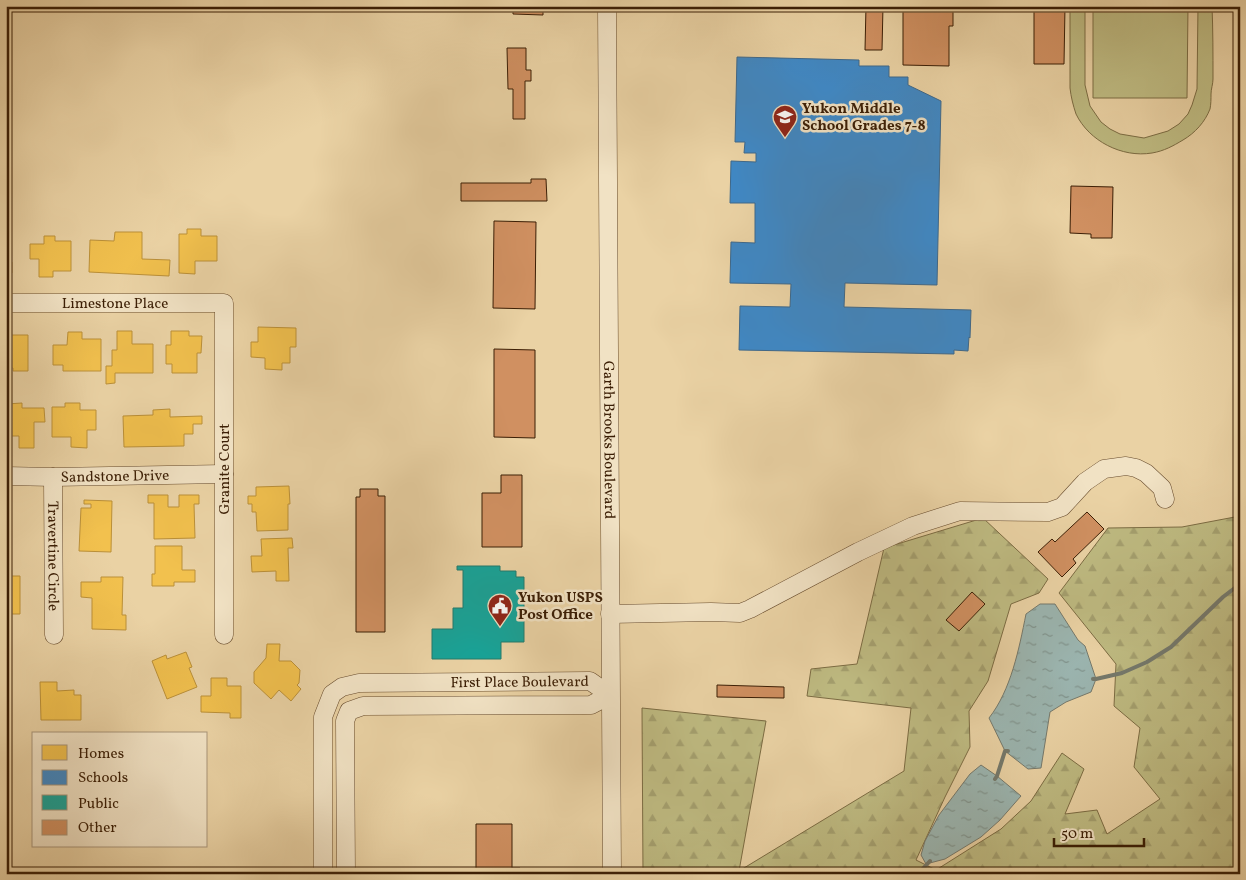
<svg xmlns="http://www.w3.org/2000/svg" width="1246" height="880" viewBox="0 0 1246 880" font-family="Vollkorn,serif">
  <defs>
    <pattern id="forest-firs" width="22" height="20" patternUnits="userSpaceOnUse" patternTransform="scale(1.25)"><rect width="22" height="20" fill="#beba81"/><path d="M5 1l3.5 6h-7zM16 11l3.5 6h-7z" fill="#a49f6e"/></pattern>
    <pattern id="water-ripples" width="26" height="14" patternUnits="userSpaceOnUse" patternTransform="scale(1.25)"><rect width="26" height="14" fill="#9bb5b0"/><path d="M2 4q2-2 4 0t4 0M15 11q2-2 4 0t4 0" fill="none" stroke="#80938d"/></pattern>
  </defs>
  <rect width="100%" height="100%" fill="#ead2a4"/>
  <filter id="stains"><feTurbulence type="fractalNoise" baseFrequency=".004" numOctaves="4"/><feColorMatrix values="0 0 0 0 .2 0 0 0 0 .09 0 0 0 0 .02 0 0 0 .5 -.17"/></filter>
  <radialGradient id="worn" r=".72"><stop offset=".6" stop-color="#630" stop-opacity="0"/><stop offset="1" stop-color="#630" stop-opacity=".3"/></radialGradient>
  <!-- green -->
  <path fill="#beba81" stroke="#7c6c43" d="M1070 6H1085V85L1090 106 1101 122 1110 129 1120 134 1144 138 1168 131 1179 124 1188 114 1192 105 1197 89 1198 6H1212C1213 30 1213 54 1213 79 1213 84 1211 89 1211 94 1211 99 1211 104 1210 109 1205 122 1195 133 1183 140 1173 146 1164 151 1152 153 1122 158 1089 141 1076 114 1073 105 1071 97 1070 88Z
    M1093 6H1188L1187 98H1093Z"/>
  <!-- forest -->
  <path fill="url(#forest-firs)" stroke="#7c6c43" d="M1240 516V790H1237L1235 874H643L642 708 766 721 739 871 904 771 911 708 807 696 811 669 857 664 884 548 983 518 1048 579 1039 593 1011 604 988 681 969 711 970 747 945 797 916 860 936 870 1001 829 1031 801 1062 753 1084 769 1065 814 1097 810 1107 834 1160 799 1134 767 1140 728 1114 706 1116 664 1059 593 1108 528 1182 527Z"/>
  <!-- water -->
  <path fill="url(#water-ripples)" stroke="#75796c" d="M1040 604H1055L1078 640 1085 646 1096 679 1091 692 1066 702 1050 712 1041 768 1028 769 1005 751 989 718C1011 690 1019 649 1026 614Z
    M981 765 997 776 1021 796 1000 820 981 837 945 859 926 864 921 855 925 841 939 815 970 774Z"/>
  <!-- homes -->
  <path fill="#f2c14e" stroke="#bb9038" d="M187 229H201V236H217V261H195V274L179 273V234H187Z
    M115 232H142V259L170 260 169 276 89 272 90 240 114 241Z
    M44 236H55V241H71V271H53V277H39V259H30V244H44Z
    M6 262H12V273H6Z
    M258 327 296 328V347H290V363H282V370L265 369V358L251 357V342H258Z
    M117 331H132V344H153V373H115V383L106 384V366H112V350H117Z
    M171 331H189V336H202L201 353H197V373H172V364H166V345H171Z
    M68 332H82V339H101V371H63V365H53V345H67Z
    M6 335H28V371H13V368H6Z
    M22 403V408H44L45 422H34V448H19V436H6V404Z
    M65 403H80V410H96V430H87V448L71 447V437H52V407H65Z
    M170 409V417L202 416V424H193V434H184V446L124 447 123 416 153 415V410Z
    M289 486 290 504H288V530L257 531 256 512H252V504H248V496H256V487Z
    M148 495H168V507H179V495H199V504H194L195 538 154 539V503H148Z
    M84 500 112 501 111 552 79 551 81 508H91V504H84Z
    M292 538 293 548H288L289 581H276V571L252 572 251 556H262L261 539Z
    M155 546H182V570H195V582H174V586H152V574H155Z
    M6 576H20V614H6Z
    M101 577H123L122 615H126V630L92 629V598L81 597V582H101Z
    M267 644H280L279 661H291L300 670 299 683 297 685 301 689 291 701 279 690 271 699 254 683V672L266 658Z
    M186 652 192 667 189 668 197 687 167 699 152 661 166 655 167 659Z
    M211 678H227V686H241V718H230V713L201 712V696H211Z
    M40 682H57V691L74 690V695H81V720H41Z"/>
  <!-- schools -->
  <path fill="#3f88c5" stroke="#3e688b" d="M737 57 859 60V66H889V77H908V85L941 101 937 285 845 283 844 307 971 310 970 338 969 337 968 351 954 350V354L739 350 740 306 790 307 791 284 730 283 731 242 755 243V203H730L731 161 756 162V153H744L745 142H735Z"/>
  <!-- public -->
  <path fill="#17a398" stroke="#227b6c" d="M457 566H500V571H516V577H524V642H501V659H432V629H453V608H463V570H457Z"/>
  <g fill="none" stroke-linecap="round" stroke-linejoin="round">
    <!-- stream -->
    <path stroke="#75796c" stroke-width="4" d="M1093 679H1096L1122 673 1147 662 1171 647 1223 597 1240 584
      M995 779 997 776 1005 751H1008
      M918 874 930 861"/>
  </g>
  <!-- building -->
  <path fill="#d09061" stroke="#3b1e05" d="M513 6H543V15L513 14Z
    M866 6H883L882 50H865Z
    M903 6H953V26H949V66L903 65Z
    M1029 6H1065L1064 64H1034V10H1029Z
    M507 48H526V70H531V81H525V119H513V89H508Z
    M531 179H546L547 201H461V183H531Z
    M1071 186 1113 187 1112 238H1091V234L1070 233Z
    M494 221 536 222 535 309 493 308Z
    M494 349 535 350V438L494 437Z
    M501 475H522V547H482V493H501Z
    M360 489H378V496H385V632H356V497H360Z
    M1087 512 1104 529 1073 559 1076 563 1062 577 1038 552 1052 539 1055 542Z
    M972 592 985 604 959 631 946 620Z
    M717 685 784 687V698L717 697Z
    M476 824H512V868H520V874H476Z"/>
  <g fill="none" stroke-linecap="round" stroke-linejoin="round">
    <defs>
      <g id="minor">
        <path id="s1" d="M607 6 612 874"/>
        <path id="s2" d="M6 303H224V635"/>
        <path id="s3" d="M6 476 53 477 224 474"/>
        <path id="s4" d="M53 477 54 635"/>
        <path d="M610 614 711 612 740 613 750 609 858 552 913 526 960 511 1048 512 1062 507 1085 482 1104 469 1126 466 1136 468 1146 473 1162 488 1165 499"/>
        <path id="s5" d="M323 874V717L332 694 342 687 359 683 590 681 610 695 591 705 363 706 349 711 345 721 346 874"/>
      </g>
    </defs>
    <!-- minor casing -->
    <use href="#minor" stroke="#674b2d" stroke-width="19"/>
    <!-- minor -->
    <use href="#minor" stroke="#f1e2c4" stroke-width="18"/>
  </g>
  <!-- icons -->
  <defs>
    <symbol id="school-pin" viewBox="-11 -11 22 30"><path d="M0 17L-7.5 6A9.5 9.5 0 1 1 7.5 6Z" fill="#8f2418" stroke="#f1e2c4"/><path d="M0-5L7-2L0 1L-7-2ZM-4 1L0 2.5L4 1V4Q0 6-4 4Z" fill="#fff"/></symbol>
    <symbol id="civic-pin" viewBox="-11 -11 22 30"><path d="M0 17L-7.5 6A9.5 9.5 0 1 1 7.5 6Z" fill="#8f2418" stroke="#f1e2c4"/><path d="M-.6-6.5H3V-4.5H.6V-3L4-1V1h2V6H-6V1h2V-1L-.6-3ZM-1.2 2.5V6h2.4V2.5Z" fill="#fff"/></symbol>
  </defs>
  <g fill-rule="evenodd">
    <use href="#school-pin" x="771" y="103" width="28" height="38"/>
    <use href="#civic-pin" x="486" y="592" width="28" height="38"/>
  </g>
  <g text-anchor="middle" stroke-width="5" stroke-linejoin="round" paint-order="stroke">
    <!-- poi labels -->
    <g font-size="15" font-weight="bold" fill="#3b1e05" stroke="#f1e2c4" text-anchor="start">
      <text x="802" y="113">Yukon Middle<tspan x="802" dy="17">School Grades 7-8</tspan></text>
      <text x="518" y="602">Yukon USPS<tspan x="518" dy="17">Post Office</tspan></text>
    </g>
    <!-- street labels -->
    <g font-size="15" fill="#3b1e05" stroke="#f1e2c4">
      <text dy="5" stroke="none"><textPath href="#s2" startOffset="109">Limestone Place</textPath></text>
      <text dy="5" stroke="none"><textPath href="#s1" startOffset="434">Garth Brooks Boulevard</textPath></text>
      <text transform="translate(224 469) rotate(-90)" y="5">Granite Court</text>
      <text dy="5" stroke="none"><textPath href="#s3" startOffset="109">Sandstone Drive</textPath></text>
      <text dy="5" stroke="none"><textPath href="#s4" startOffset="79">Travertine Circle</textPath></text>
      <text dy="5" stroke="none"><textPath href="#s5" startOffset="372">First Place Boulevard</textPath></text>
    </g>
  </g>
  <!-- margin -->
  <rect width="1246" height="880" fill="none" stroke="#ead2a4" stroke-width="25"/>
  <rect x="8" y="8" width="1231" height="865" fill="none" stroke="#3b1e05" stroke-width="2.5"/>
  <rect x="12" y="12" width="1221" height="855" fill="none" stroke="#3b1e05"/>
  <!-- legend -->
  <rect x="32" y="732" width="175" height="115" fill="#f1e2c4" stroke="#a89478"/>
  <rect x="42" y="745" width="25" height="15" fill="#f2c14e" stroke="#a89478"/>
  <text x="78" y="758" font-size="15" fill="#3b1e05">Homes</text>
  <rect x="42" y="770" width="25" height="15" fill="#3f88c5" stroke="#a89478"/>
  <text x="78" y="782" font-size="15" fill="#3b1e05">Schools</text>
  <rect x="42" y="795" width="25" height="15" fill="#17a398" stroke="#a89478"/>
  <text x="78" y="808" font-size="15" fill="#3b1e05">Public</text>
  <rect x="42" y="820" width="25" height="15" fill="#d09061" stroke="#a89478"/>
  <text x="78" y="832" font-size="15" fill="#3b1e05">Other</text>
  <!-- scale -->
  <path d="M1054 838v8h90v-8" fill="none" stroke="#3b1e05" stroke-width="2.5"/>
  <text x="1061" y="838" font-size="15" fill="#3b1e05" stroke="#f1e2c4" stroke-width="4" paint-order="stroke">50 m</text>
  <rect width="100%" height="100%" filter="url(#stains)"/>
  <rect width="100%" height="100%" fill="url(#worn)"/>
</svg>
